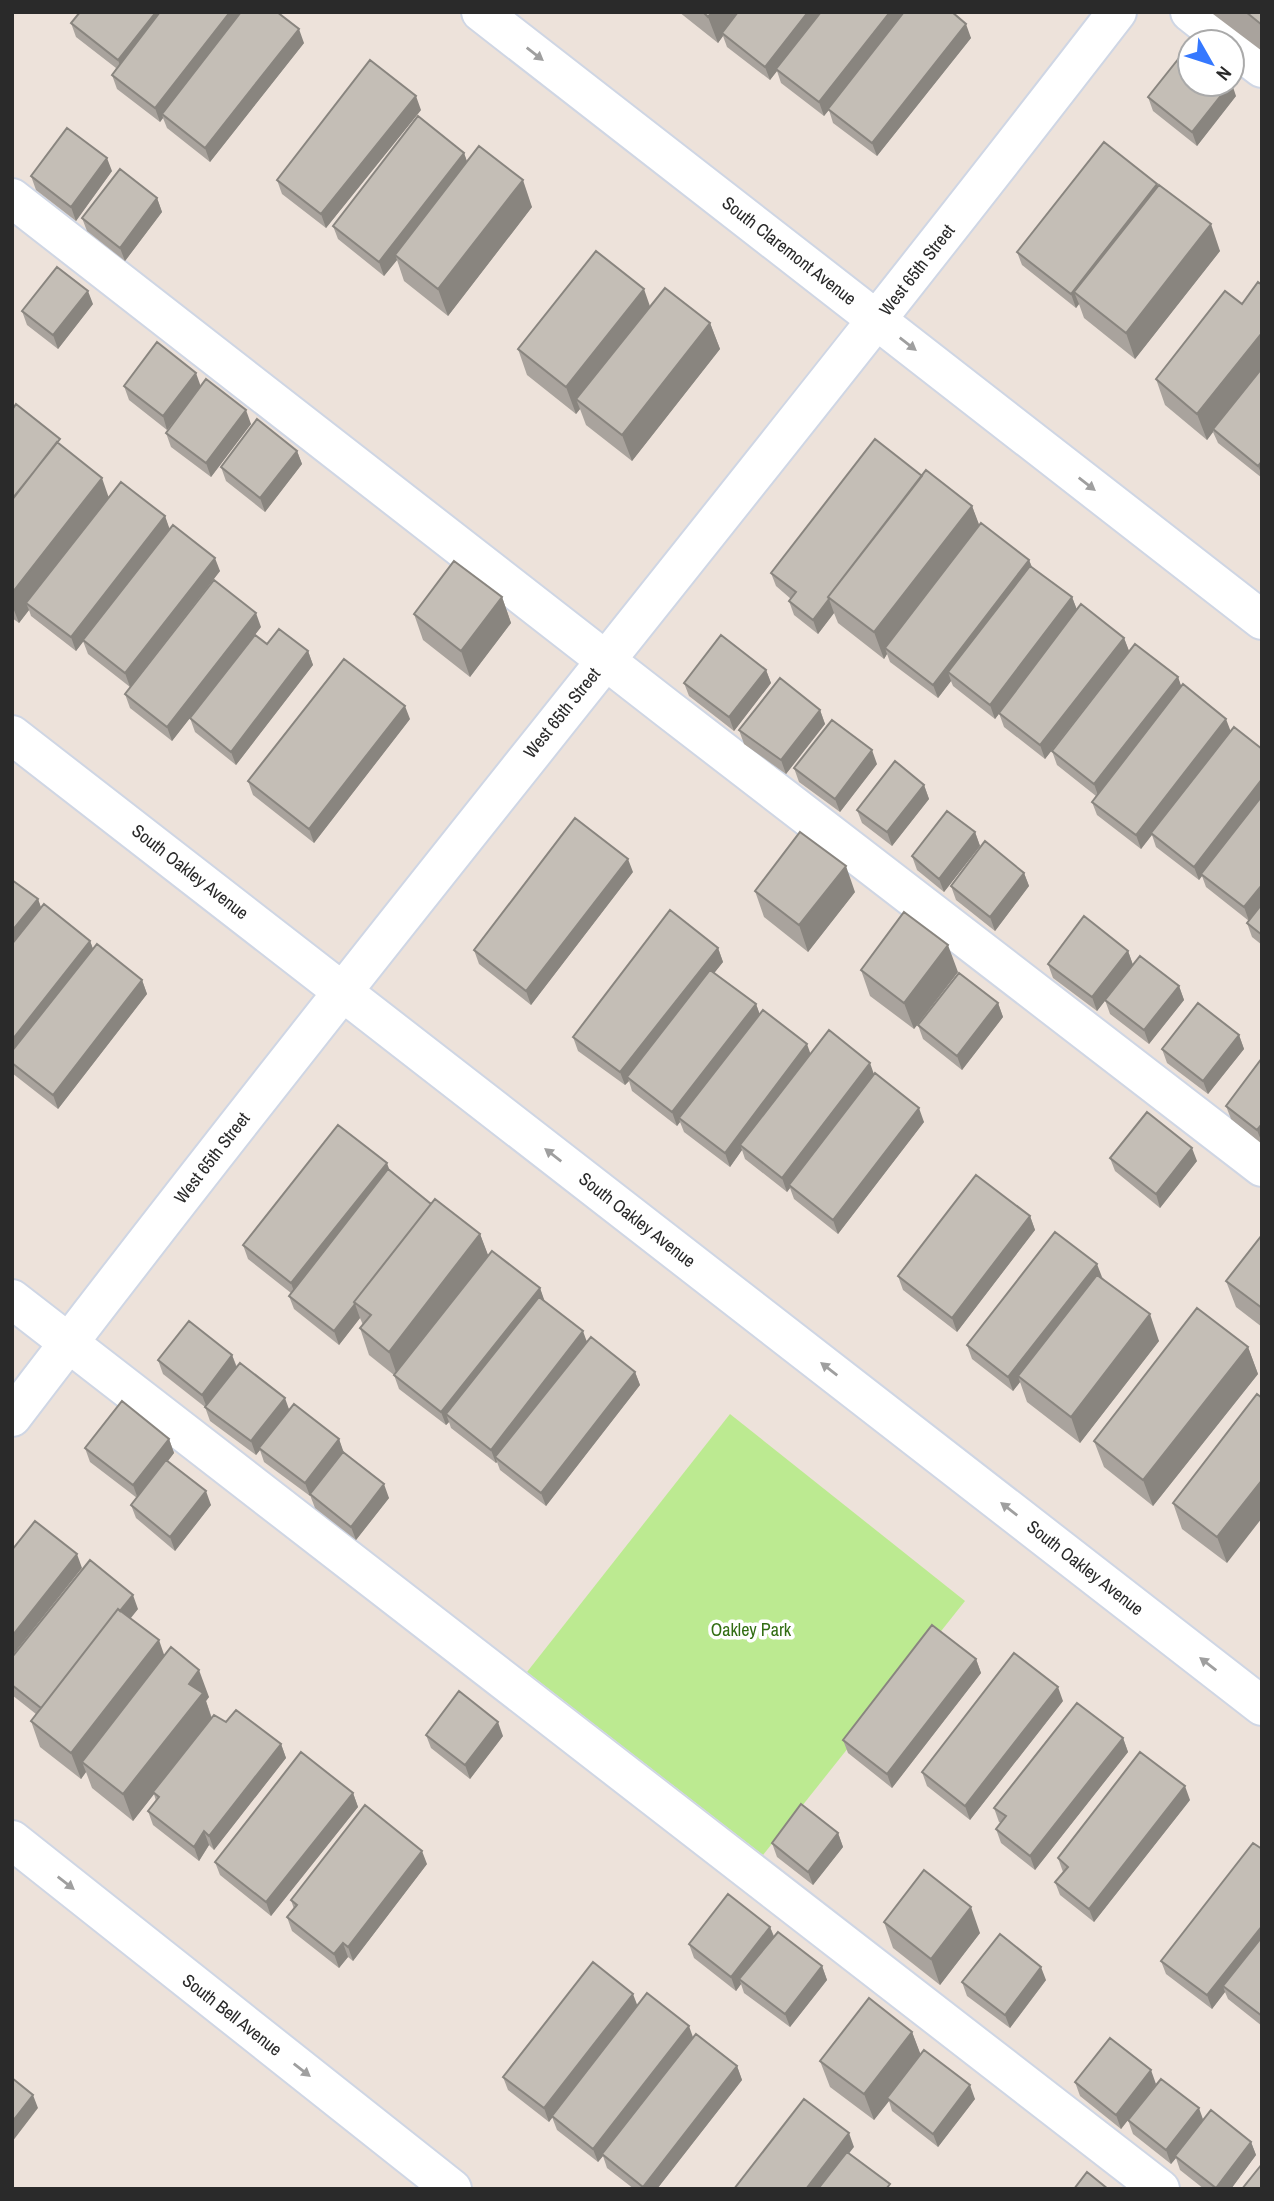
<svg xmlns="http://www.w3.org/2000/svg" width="1274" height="2201" viewBox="0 0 1274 2201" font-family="'Archivo Narrow',sans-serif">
  <rect width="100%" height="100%" fill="#ede2da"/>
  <!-- green -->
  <path fill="#bcea91" d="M730 1414 965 1601 763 1855 527 1672Z"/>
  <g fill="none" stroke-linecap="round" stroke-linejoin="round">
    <defs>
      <path id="minor" d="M481 12 1262 620
        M1190 12 1228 42
        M1232 45 1262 68
        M12 198 668 709 1262 1167
        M12 735 1262 1706
        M12 1299 1160 2189
        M12 1417C373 943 753 484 1117 12
        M12 1840 452 2189"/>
    </defs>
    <!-- minor casing -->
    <use href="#minor" stroke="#cfd6e4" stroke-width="42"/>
    <!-- minor -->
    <use href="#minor" stroke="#fff" stroke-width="38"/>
  </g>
  <!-- wall -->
  <path fill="#a9a39d" d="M679 12H952L971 38 877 156 833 123 829 110 824 116 781 83 777 71 770 80 727 47 723 36 718 43Z
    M1213 12H1262V51L1213 14Z
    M71 23 304 43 210 162 167 128 163 118 160 122 117 89 112 75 116 68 76 37Z
    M1236 96 1197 146 1153 111 1148 97Z
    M421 110 326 228 282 194 277 180Z
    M464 153 467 162 532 207 448 316 404 281 397 260 384 276 338 239 333 226Z
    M112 171 76 221 36 190 31 176Z
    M1157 184 1158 187 1220 251 1135 359 1084 318 1079 304 1076 308 1022 265 1017 252Z
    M157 198 162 212 125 261 87 231 82 218Z
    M1262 285V478L1218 443 1213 432 1207 440 1165 405 1156 379 1242 304Z
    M93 304 58 349 27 325 22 311Z
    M650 306 710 323 720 349 632 461 586 425 580 409 576 414 527 375 518 349Z
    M124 386H201L251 424 211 477 171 447 166 433 185 408 167 430 129 400Z
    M12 410 63 447 109 497 165 516 169 529 220 571 130 687 88 654 83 641 76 651 31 616 29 610 19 623 12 618Z
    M297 451 302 464 265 512 226 481 221 467Z
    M922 476 972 506 979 526 1029 560 1032 567 1072 597 1077 610 1124 638 1129 651 1045 759 1004 727 999 713 1007 703 995 719 953 686 951 681 938 698 890 662 887 654 884 659 838 623 834 613 818 634 794 615 789 601 791 599 776 586 771 573Z
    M502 597 511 623 470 677 423 640 414 614Z
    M261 627 172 741 130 708 125 694Z
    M308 651 313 665 236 765 195 732 190 718Z
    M766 670 771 683 734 731 689 696 684 683Z
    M1178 677 1181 687 1231 731 1262 749V945L1252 937 1247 923 1249 921 1206 887 1202 876 1199 880 1156 847 1152 835 1141 849 1097 815 1092 802 1096 796 1057 765 1052 751Z
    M820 710 825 724 786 774 744 744 739 730Z
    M410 719 314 843 253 795 248 781Z
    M877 764 840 812 799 782 794 768Z
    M924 785 929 799 892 846 862 823 857 810Z
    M975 832 980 846 944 892 917 870 912 856Z
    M633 872 531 1005 479 964 474 950Z
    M1024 873 1029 886 995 931 956 900 951 886Z
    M12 880 38 899 41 908 90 941 93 949 142 980 147 994 58 1109 12 1073Z
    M755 891 855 892 808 952 764 917Z
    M718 948 723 962 714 973 756 1004 760 1015 810 1055 874 1074 924 1122 838 1234 794 1199 790 1188 787 1192 745 1159 742 1150 730 1167 684 1132 680 1122 677 1126 632 1091 629 1081 625 1085 578 1051 573 1037Z
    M1128 951 1133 965 1097 1011 1053 978 1048 964Z
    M861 970 958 972 914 1029 870 996Z
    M1179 986 1184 1000 1149 1044 1110 1014 1105 1000Z
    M998 1003 1003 1017 962 1070 923 1039 918 1025Z
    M1239 1035 1244 1049 1208 1094 1167 1063 1162 1049Z
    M1262 1058V1144L1231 1119 1226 1106Z
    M1110 1158 1197 1161 1160 1208 1115 1171Z
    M389 1170 431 1204 480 1234 488 1256 540 1288 544 1301 587 1341 635 1372 640 1385 546 1506 500 1470 497 1462 496 1463 451 1428 449 1422 446 1425 399 1389 394 1375 369 1355 360 1328 363 1325 360 1318 339 1345 294 1309 289 1296 291 1293 248 1259 243 1245Z
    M1030 1216 1035 1230 957 1332 903 1290 898 1276Z
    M1262 1235V1327L1236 1307 1226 1281Z
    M1102 1277 1159 1341 1080 1443 1027 1402 1020 1382 1013 1391 972 1359 967 1345Z
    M1248 1347 1258 1374 1153 1506 1104 1467 1094 1441Z
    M232 1355 237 1367 289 1409 339 1439 343 1452 389 1498 356 1540 315 1508 310 1495V1496L264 1462 260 1450 256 1455 210 1421 205 1407 163 1374 158 1360Z
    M1262 1398 1227 1563 1182 1529 1173 1503Z
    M169 1439 174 1453 168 1461 211 1505 175 1551 136 1518 131 1505 137 1498 90 1462 85 1448Z
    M138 1609 130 1618 165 1656 209 1697 206 1701 212 1718 226 1722 281 1744 286 1758 214 1850 209 1845 199 1861 153 1825 148 1811 156 1801 154 1794 133 1821 92 1788 86 1772 81 1779 40 1747 31 1721 36 1714 12 1695V1657Z
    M976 1659 981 1673 892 1788 848 1753 843 1740Z
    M1063 1701 970 1820 927 1786 922 1772Z
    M426 1735 503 1736 470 1779 431 1748Z
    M1123 1738 1128 1752 1035 1870 1001 1843 996 1829 1001 1823 999 1822 994 1808Z
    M353 1793 358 1807 271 1916 220 1875 215 1862Z
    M1190 1800 1094 1922 1060 1895 1055 1882 1063 1872 1058 1858Z
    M838 1833 843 1847 813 1885 777 1857 772 1843Z
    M1262 1849V2026L1228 1999 1225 1992 1212 2009 1166 1974 1161 1961Z
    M427 1864 353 1961 348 1957 339 1968 292 1931 287 1917 294 1909 291 1900Z
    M884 1922 980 1933 940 1985 893 1948Z
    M770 1927 774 1936 822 1966 827 1980 790 2027 744 1993 741 1984 736 1991 694 1958 689 1944Z
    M1046 1980 1010 2028 967 1996 962 1982Z
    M637 2005 693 2038 737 2066 742 2080 657 2189H634L607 2168 603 2156 598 2162 557 2130 552 2117 549 2122 508 2090 503 2077Z
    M912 2032 920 2054 975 2099 938 2147 892 2111 889 2101 874 2120 830 2087 820 2061Z
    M1075 2082 1156 2084 1121 2129 1080 2096Z
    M1128 2120H1203L1251 2142 1256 2155 1231 2189H1204L1180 2170 1176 2158 1171 2164 1133 2134Z"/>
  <!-- shaded-wall -->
  <path fill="#89857f" d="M156 12H172L123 74 118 60Z
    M230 12H246L162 114 163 118 160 122 155 108Z
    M712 12H742L722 33 723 36 718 43 708 17Z
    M808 12H824L776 69 777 71 770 80 765 67Z
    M890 12H906L824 116 819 102Z
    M966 24 971 38 877 156 872 143Z
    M299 29 304 43 210 162 205 148Z
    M1230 84H1232L1236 96 1197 146 1192 132Z
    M416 96 421 110 326 228 321 214Z
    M464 153 469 167 395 255 397 260 384 276 379 262Z
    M107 158 112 171 76 221 71 207Z
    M523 180 532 207 448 316 438 289Z
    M1157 184 1162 198 1074 292 1079 304 1076 308 1071 294Z
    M157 198 162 212 125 261 120 248Z
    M1211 224 1220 251 1135 359 1126 333Z
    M644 289 653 315 576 399 580 409 576 414 566 387Z
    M88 291 93 304 58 349 53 335Z
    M710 323 720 349 632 461 622 435Z
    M1262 333V371L1213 429V432L1207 440 1197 414Z
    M196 373 201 387 167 430 163 416Z
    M246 410 251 424 211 477 206 463Z
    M297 451 302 464 265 512 260 498Z
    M1262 461V475L1258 466Z
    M102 478 111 504 26 603 29 610 19 623 12 605V593Z
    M972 506 982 532 885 648 887 654 884 659 874 632Z
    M165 516 170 530 76 651 71 637Z
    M215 558 220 571 130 687 125 673Z
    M1029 560 1034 573 948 672 951 681 938 698 933 685Z
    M502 597 511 623 470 677 461 651Z
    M1072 597 1077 610 995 719 990 705Z
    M829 599 834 613 818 634 813 620Z
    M256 613 261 627 172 741 167 727Z
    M1124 638 1129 651 1045 759 1040 745Z
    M308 651 313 665 236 765 231 752Z
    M766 670 771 683 734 731 729 717Z
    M1178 677 1183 691 1099 798 1094 784Z
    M405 706 410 719 314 843 309 829Z
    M820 710 825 724 786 774 781 760Z
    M1226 719 1231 732 1141 849 1136 835Z
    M872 750 877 764 840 812 835 799Z
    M1262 779V799L1201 874 1202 876 1199 880 1194 867Z
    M924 785 929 799 892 846 887 832Z
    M975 832 980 846 944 892 939 879Z
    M628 859 633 872 531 1005 526 991Z
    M846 866 855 892 808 952 799 925Z
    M1024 873 1029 886 995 931 990 917Z
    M1262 885V905L1249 921 1244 907Z
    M38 899 43 913 12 951V931Z
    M90 941 95 954 12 1061V1040Z
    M948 945 958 972 914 1029 904 1003Z
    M718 948 723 962 630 1079 627 1077 629 1081 625 1085 620 1072Z
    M1128 951 1133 965 1097 1011 1092 997Z
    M142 980 147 994 58 1109 53 1095Z
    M1179 986 1184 1000 1149 1044 1144 1030Z
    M998 1003 1003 1017 962 1070 957 1056Z
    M756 1004 761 1018 679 1118 680 1122 677 1126 672 1112Z
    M1239 1035 1244 1049 1208 1094 1203 1081Z
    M807 1044 812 1058 740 1145 742 1150 730 1167 725 1153Z
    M870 1063 875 1077 789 1185 790 1188 787 1192 782 1178Z
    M919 1108 924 1122 838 1234 833 1220Z
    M1262 1124V1143L1257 1130Z
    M1192 1148 1197 1161 1160 1208 1156 1194Z
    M387 1163 392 1177 296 1297 291 1283Z
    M1030 1216 1035 1230 957 1332 952 1318Z
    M480 1234 490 1260 398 1378 389 1352Z
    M1097 1264 1102 1277 1018 1376 1020 1382 1013 1391 1008 1377Z
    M540 1288 545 1302 446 1414 449 1422 446 1425 441 1412Z
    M355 1304 360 1318 339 1345 334 1331Z
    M1150 1314 1159 1341 1080 1443 1071 1417Z
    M583 1331 588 1345 495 1457 497 1462 496 1463 491 1450Z
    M1248 1347 1258 1374 1153 1506 1143 1480Z
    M232 1355 237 1369 207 1408 202 1395Z
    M635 1372 640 1385 546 1506 541 1493Z
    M285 1398 290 1412 259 1448 260 1450 256 1455 251 1441Z
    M169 1439 174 1453 138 1499 133 1485Z
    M339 1439 344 1453 310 1496 305 1483Z
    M1262 1480V1518L1227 1563 1217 1537Z
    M384 1484 389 1498 356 1540 351 1527Z
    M206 1491 211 1505 175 1551 170 1537Z
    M77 1554 82 1568 12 1656V1636Z
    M133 1595 138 1609 48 1723 43 1709Z
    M159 1640 168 1666 82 1762 86 1772 81 1779 71 1753Z
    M976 1659 981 1673 892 1788 887 1774Z
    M199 1670 209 1697 206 1701 212 1720 133 1821 123 1794 189 1684Z
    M1058 1687 1063 1701 970 1820 965 1806Z
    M498 1722 503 1736 470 1779 465 1765Z
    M1123 1738 1128 1752 1035 1870 1030 1856Z
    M281 1744 286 1758 214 1850 209 1836Z
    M1185 1786 1190 1800 1094 1922 1089 1909Z
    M353 1793 358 1807 271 1916 266 1902Z
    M204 1831 209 1845 199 1861 194 1847Z
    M838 1833 843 1847 813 1885 808 1872Z
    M422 1851 427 1864 353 1961 348 1947Z
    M971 1907 980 1933 940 1985 931 1959Z
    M1262 1926V1946L1223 1986 1225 1992 1212 2009 1207 1995Z
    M770 1927 775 1940 739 1979 741 1984 736 1991 731 1977Z
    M343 1943 348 1957 339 1968 334 1954Z
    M822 1966 827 1980 790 2027 785 2014Z
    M1041 1967 1046 1980 1010 2028 1005 2015Z
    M633 1994 638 2007 549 2122 544 2108Z
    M689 2026 694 2040 602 2154 603 2156 598 2162 593 2149Z
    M912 2032 922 2058 887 2098 889 2101 874 2120 864 2094Z
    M737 2066 742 2080 657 2189H644L643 2187Z
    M1151 2070 1156 2084 1121 2129 1116 2115Z
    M970 2085 975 2099 938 2147 933 2134Z
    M33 2095 38 2108 12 2142V2122Z
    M1199 2108 1204 2122 1175 2156 1176 2158 1171 2164 1166 2150Z
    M849 2133 854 2147 821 2189H806Z
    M1251 2142 1256 2155 1231 2189H1216Z"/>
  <!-- building -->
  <path fill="#c4beb6" stroke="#89857f" stroke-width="2" d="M80 12H156L118 60 71 23Z
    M160 12H230L155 108 112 75Z
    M241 12H277L299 29 205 148 162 114Z
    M703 12H712L708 17Z
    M738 12H808L765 67 722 33Z
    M821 12H890L819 102 776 69Z
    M904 12H952L966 24 872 143 828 109Z
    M1246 12H1262V25Z
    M1187 48 1190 50V84H1230L1192 132 1148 97Z
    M370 60 416 96 321 214 277 180Z
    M418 116 464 153 379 262 333 226Z
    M67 128 107 158 71 207 31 176Z
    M1104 142 1157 184 1071 294 1017 252Z
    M479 146 523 180 438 289 395 255Z
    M120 169 157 198 120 248 82 218Z
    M1159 185 1211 224 1126 333 1074 292Z
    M596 251 644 289 566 387 518 349Z
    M57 267 88 291 53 335 22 311Z
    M1258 282 1262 285V333L1197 414 1156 379 1225 291 1242 304Z
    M665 288 710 323 622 435 576 399Z
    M157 342 196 373 163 416 124 386Z
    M1262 368V461L1258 466 1213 429Z
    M206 379 246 410 206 463 166 433Z
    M16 404 60 439 12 499V410Z
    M257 419 297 451 260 498 221 467Z
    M875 439 922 476 828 597 829 599 813 620 789 601 796 592 771 573Z
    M57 442 102 478 12 593V500Z
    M926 470 972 506 874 632 828 597Z
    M121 482 165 516 71 637 26 603Z
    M981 523 1029 560 933 685 885 648Z
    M173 525 215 558 125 673 83 640Z
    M454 561 502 597 461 651 414 614Z
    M1030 566 1072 597 990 705 948 672Z
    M214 580 256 613 167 727 125 694Z
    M1081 604 1124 638 1040 745 999 713Z
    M279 629 308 651 231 752 190 718 255 635 267 644Z
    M721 635 766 670 729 717 684 683Z
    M1135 644 1178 677 1094 784 1052 751Z
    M344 659 405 706 309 829 248 781Z
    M780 678 820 710 781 760 739 730Z
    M1183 684 1226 719 1136 835 1092 802Z
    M832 720 872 750 835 799 794 768Z
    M1234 727 1262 749V779L1194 867 1151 833Z
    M895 761 924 785 887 832 857 810Z
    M1262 796V885L1244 907 1201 874Z
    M947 811 975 832 939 879 912 856Z
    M575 818 628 859 526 991 474 950Z
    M800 832 846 866 799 925 755 891Z
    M985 841 1024 873 990 917 951 886Z
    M12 880 38 899 12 931Z
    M44 904 90 941 12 1040V944Z
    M1262 904V935L1247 923Z
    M670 910 718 948 620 1072 573 1037Z
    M904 912 948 945 904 1003 861 970Z
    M1084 916 1128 951 1092 997 1048 964Z
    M97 944 142 980 53 1095 12 1063V1051Z
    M1140 956 1179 986 1144 1030 1105 1000Z
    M710 970 756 1004 672 1112 627 1077Z
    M959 973 998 1003 957 1056 918 1025Z
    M1198 1003 1239 1035 1203 1081 1162 1049Z
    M763 1010 807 1044 725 1153 679 1118Z
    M829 1030 870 1063 782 1178 740 1145Z
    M1262 1058V1124L1257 1130 1226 1106Z
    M875 1073 919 1108 833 1220 789 1185Z
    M1147 1112 1192 1148 1156 1194 1110 1158Z
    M338 1125 387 1163 291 1283 243 1245Z
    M388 1169 431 1204 354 1302 355 1304 334 1331 289 1296Z
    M976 1175 1030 1216 952 1318 898 1276Z
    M435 1199 480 1234 389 1352 360 1328 371 1315 354 1302Z
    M1055 1232 1097 1264 1008 1377 967 1345Z
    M1262 1235V1308L1226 1281Z
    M492 1251 540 1288 441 1412 394 1375Z
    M1097 1275 1150 1314 1071 1417 1018 1376Z
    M539 1297 583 1331 491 1450 446 1414Z
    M1197 1308 1248 1347 1143 1480 1094 1441Z
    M189 1321 232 1355 202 1395 158 1360Z
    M591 1337 635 1372 541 1493 495 1457Z
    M240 1363 285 1398 251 1441 205 1407Z
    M1257 1394 1262 1398V1480L1217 1537 1173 1503Z
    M122 1401 169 1439 133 1485 85 1448Z
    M294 1404 339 1439 305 1483 259 1448Z
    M343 1452 384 1484 351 1527 310 1494Z
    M166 1460 206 1491 170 1537 131 1505Z
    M35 1521 77 1554 12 1636V1550Z
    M90 1560 133 1595 120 1611 118 1609 41 1708 12 1685V1657Z
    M118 1609 159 1640 71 1753 31 1721Z
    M932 1625 976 1659 887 1774 843 1740Z
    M171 1647 199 1670 189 1684 203 1693 123 1794 82 1762Z
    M1014 1653 1058 1687 965 1806 922 1772Z
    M459 1691 498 1722 465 1765 426 1735Z
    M1077 1703 1123 1738 1030 1856 996 1829 1006 1816 994 1808Z
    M236 1710 281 1744 209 1836 204 1831 194 1847 148 1811 159 1797 153 1792 214 1715 226 1722Z
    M301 1752 353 1793 266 1902 215 1862Z
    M1140 1752 1185 1786 1089 1909 1055 1882 1068 1867 1058 1858Z
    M801 1804 838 1833 808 1872 772 1843Z
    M365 1805 422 1851 348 1947 343 1943 334 1954 287 1917 297 1905 291 1900Z
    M1253 1843 1262 1849V1926L1207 1995 1161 1961Z
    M924 1870 971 1907 931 1959 884 1922Z
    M728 1894 770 1927 731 1977 689 1944Z
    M778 1932 822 1966 785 2014 739 1979Z
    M1000 1934 1041 1967 1005 2015 962 1982Z
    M1262 1937V2016L1223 1986Z
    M593 1962 633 1994 544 2108 503 2077Z
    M647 1993 689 2026 593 2149 552 2116Z
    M869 1998 912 2032 864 2094 820 2061Z
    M696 2034 737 2066 643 2187 602 2154Z
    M1110 2038 1151 2070 1116 2115 1075 2082Z
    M924 2050 970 2085 933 2134 887 2098Z
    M12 2078 33 2095 12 2122Z
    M1161 2079 1199 2108 1166 2150 1128 2120Z
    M804 2099 849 2133 806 2189H734Z
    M1211 2110 1251 2142 1216 2188 1175 2156Z
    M847 2152 890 2184 886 2189H818Z
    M1262 2164V2189H1242Z
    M1087 2172 1108 2189H1074Z"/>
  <!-- one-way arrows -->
  <defs><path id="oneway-solid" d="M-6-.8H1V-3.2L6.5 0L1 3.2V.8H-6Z" transform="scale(1.75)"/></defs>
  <g fill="#9f9f9f">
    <use href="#oneway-solid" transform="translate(535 54) rotate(38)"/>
    <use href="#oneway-solid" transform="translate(908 344) rotate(38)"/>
    <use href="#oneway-solid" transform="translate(1087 484) rotate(38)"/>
    <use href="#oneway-solid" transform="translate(553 1155) rotate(-142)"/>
    <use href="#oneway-solid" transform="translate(829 1369) rotate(-142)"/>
    <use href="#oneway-solid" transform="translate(1009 1509) rotate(-142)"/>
    <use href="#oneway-solid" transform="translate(1208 1664) rotate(-142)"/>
    <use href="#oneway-solid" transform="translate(66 1883) rotate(38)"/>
    <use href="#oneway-solid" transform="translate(302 2070) rotate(38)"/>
  </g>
  <g text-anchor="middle" stroke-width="7" stroke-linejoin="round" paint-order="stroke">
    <!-- street labels -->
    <g font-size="18" fill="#2a2a2a" stroke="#fff">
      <text transform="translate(789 251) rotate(38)" y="6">South Claremont Avenue</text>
      <text transform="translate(917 270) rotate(-52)" y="6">West 65th Street</text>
      <text transform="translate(562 713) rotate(-51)" y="6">West 65th Street</text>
      <text transform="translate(190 872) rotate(38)" y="6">South Oakley Avenue</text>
      <text transform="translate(212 1158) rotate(-52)" y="6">West 65th Street</text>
      <text transform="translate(637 1220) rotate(38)" y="6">South Oakley Avenue</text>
      <text transform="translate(1085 1568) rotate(38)" y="6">South Oakley Avenue</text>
      <text transform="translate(232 2015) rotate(38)" y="6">South Bell Avenue</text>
    </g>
    <!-- park labels -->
    <g font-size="18" fill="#326d13" stroke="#fff">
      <text x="751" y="1636">Oakley Park</text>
    </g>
  </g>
  <!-- border -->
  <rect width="1274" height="2201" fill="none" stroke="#2a2a2a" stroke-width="28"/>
  <!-- north arrow -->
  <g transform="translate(1211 63) rotate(129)"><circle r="33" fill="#ffffff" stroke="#aaaaaa" stroke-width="2"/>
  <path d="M0-5L12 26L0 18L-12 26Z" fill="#3578ff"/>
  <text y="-10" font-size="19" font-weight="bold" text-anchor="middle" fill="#2a2a2a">N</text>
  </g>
</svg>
